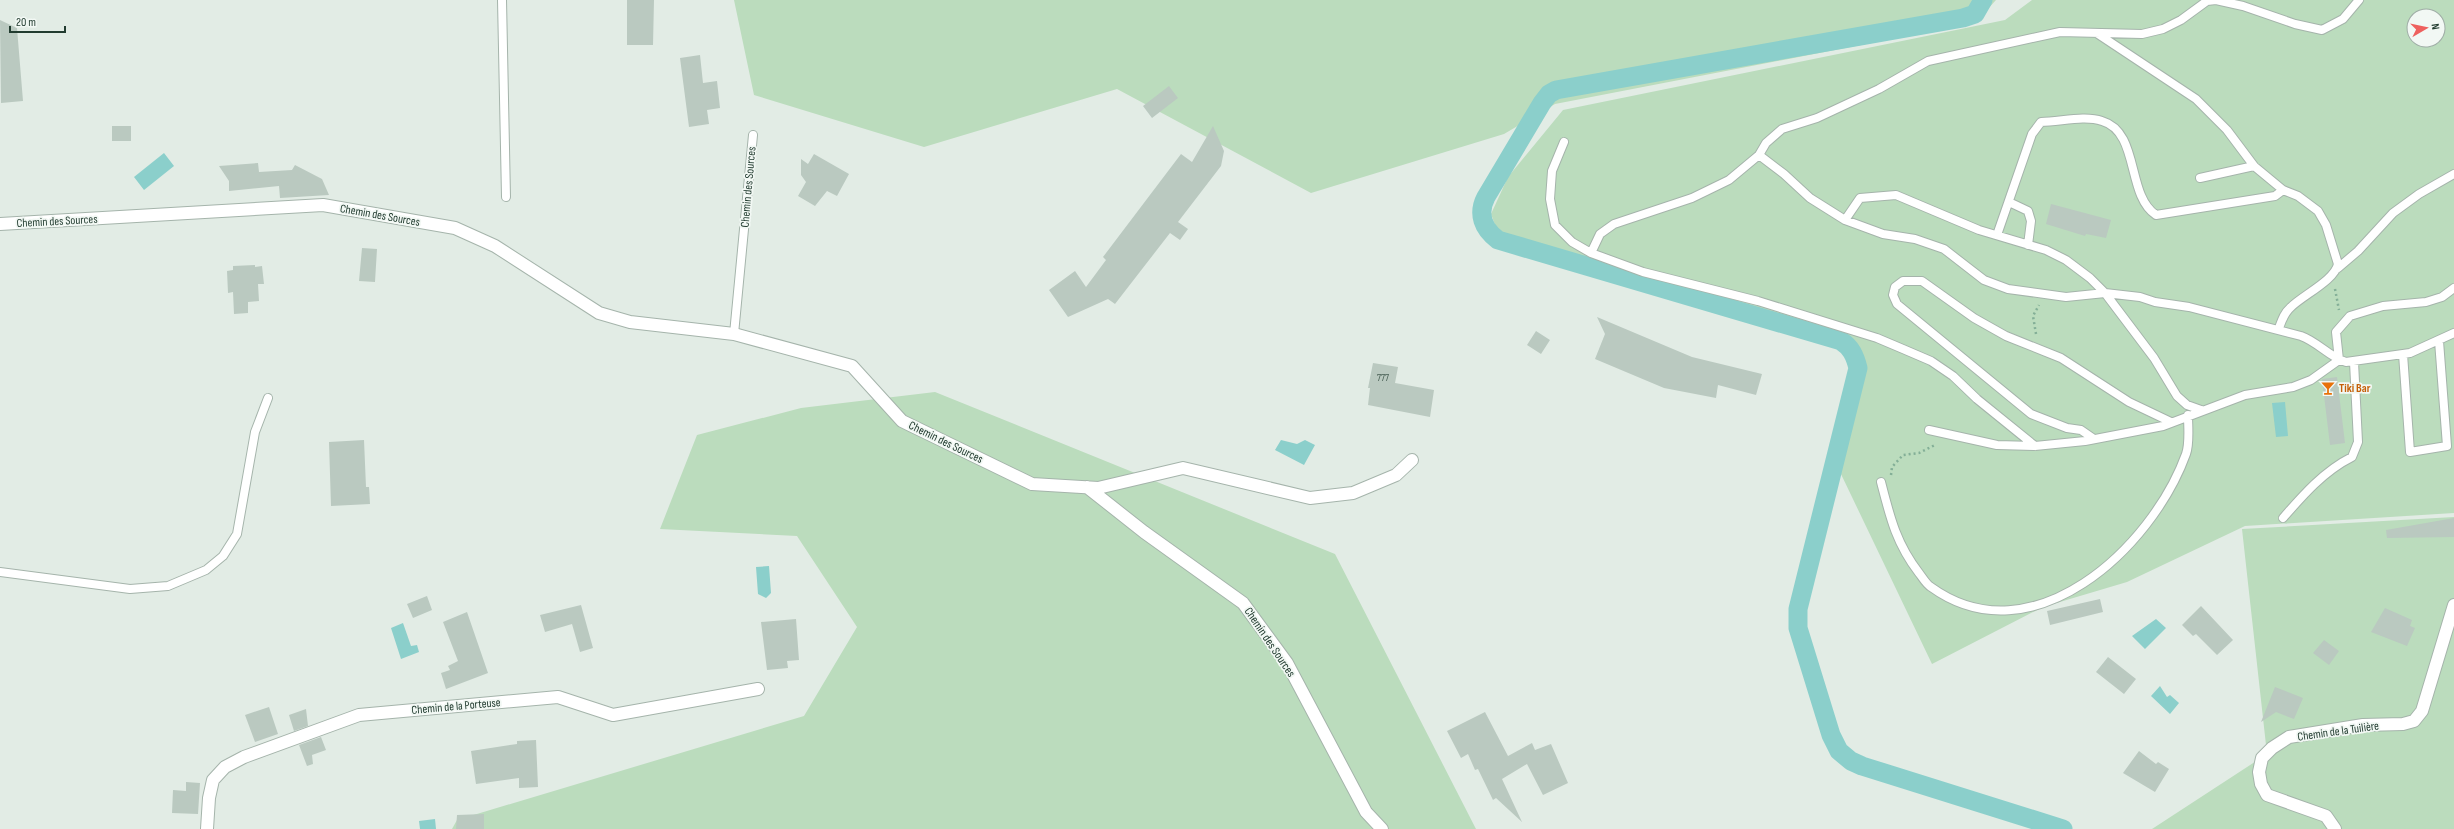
<svg xmlns="http://www.w3.org/2000/svg" width="2454" height="829" viewBox="0 0 2454 829" font-family="'Sofia Sans Condensed',sans-serif">
  <rect width="100%" height="100%" fill="#e2ece5"/>
  <!-- green -->
  <path fill="#bbdcbd" fill-rule="evenodd" d="M734 0H1996L1975 23 1555 104 1504 134 1311 193 1117 89 924 147 754 95Z
    M2032 0H2454V513L2245 526 2127 582 2043 607 1932 664 1840 472 1863 369 1861 357 1850 337 1532 246 1498 233 1491 214 1508 177 1563 110 2005 20ZM2414 16H2438V40H2414Z
    M935 392 1335 554 1476 829H452L457 820 804 716 857 627 797 536 660 529 697 435 801 408Z
    M2454 517V829H2152L2267 754 2242 529Z"/>
  <!-- water -->
  <path fill="#8bcfcb" d="M164 153 174 166 144 190 134 177Z
    M2285 402 2288 436 2276 437 2272 403Z
    M1281 440 1297 444 1305 440 1315 445 1304 465 1275 450Z
    M769 566 771 593 766 598 758 594 756 567Z
    M2156 619 2166 628 2145 649 2132 636Z
    M403 623 411 646 417 645 419 652 401 659 391 628Z
    M2160 686 2167 697 2170 695 2179 703 2170 714 2151 696Z
    M435 819 436 829H420L419 821Z"/>
  <g fill="none" stroke-linecap="round" stroke-linejoin="round">
    <!-- canal -->
    <path stroke="#8bcfcb" stroke-width="19" d="M1983 0 1975 14 1963 18 1556 90 1549 94 1542 103 1486 197C1477 214 1483 229 1498 240L1841 341C1851 347 1855 356 1858 368L1798 609V628L1831 735 1839 751 1851 761 1862 766 2063 829"/>
  </g>
  <!-- building -->
  <path fill="#bac9c0" d="M627 0H654L653 45H627Z
    M0 20 17 28 23 101 1 103Z
    M700 55 703 83 717 81 720 108 707 110 709 124 689 127 680 58Z
    M1169 86 1178 98 1152 118 1143 106Z
    M112 126H131V141H112Z
    M1213 126 1224 151 1221 166 1178 222 1188 229 1180 240 1170 233 1115 304 1108 299 1068 317 1049 290 1075 271 1086 287 1106 260 1103 257 1181 154 1192 162Z
    M814 154 849 174 837 196 827 191 815 206 798 196 806 182 801 175V159L808 164Z
    M258 163 259 172 292 170 295 165 322 179 329 195 280 198 279 186 229 191V181L219 166Z
    M2051 204 2111 220 2106 238 2086 234 2085 236 2046 224Z
    M362 248 377 249 375 282 359 281Z
    M255 265V267L262 266 264 284H258L259 301 248 302V313L234 314 233 292 228 293 227 271 233 270V266Z
    M1597 317 1692 357 1762 374 1756 395 1718 385 1716 398 1664 388 1595 359 1605 334Z
    M1536 331 1550 340 1541 354 1527 345Z
    M1373 363 1398 367 1395 383 1434 390 1430 417 1368 405 1370 388H1368Z
    M2337 377 2345 443 2330 445 2322 379Z
    M364 440 366 487H369L370 504 331 506 329 442Z
    M2454 518V537L2387 538 2386 530Z
    M427 596 432 610 413 618 407 604Z
    M2100 599 2103 612 2050 625 2047 611Z
    M581 605 593 648 580 652 572 624 545 632 540 615Z
    M2201 606 2233 640 2217 655 2196 634 2193 636 2182 625Z
    M2385 608 2412 620 2410 626 2415 628 2407 646 2371 632Z
    M467 612 488 673 446 689 441 673 450 670 448 666 458 661 443 622Z
    M796 619 799 660 787 661 788 668 767 670 761 622Z
    M2324 640 2339 651 2329 665 2313 653Z
    M2108 657 2136 679 2124 694 2096 672Z
    M2275 687 2303 698 2294 719 2276 712 2261 722Z
    M269 707 278 734 255 742 245 715Z
    M306 709 308 726 294 731 289 715Z
    M1485 712 1508 756 1532 743 1535 750 1551 744 1568 783 1543 795 1527 764 1502 779 1522 822 1496 798 1493 800 1478 769 1475 770 1468 754 1461 758 1447 731Z
    M321 737 326 750 312 755 313 764 307 766 299 745Z
    M536 740 538 787 519 788V778L476 784 471 751 517 744V741Z
    M2139 751 2156 764 2158 762 2169 769 2155 792 2123 773Z
    M186 782 200 783 198 814 172 813 173 790 186 791Z
    M484 814V829H456L457 815Z"/>
  <g fill="none" stroke-linecap="round" stroke-linejoin="round">
    <defs>
      <path id="service" d="M502 0 506 197
        M2098 34 2196 99 2227 130 2254 166 2283 190 2298 196 2318 211 2326 225 2338 264C2335 280 2303 295 2291 307 2284 313 2282 320 2279 328
        M1564 142 1552 171 1550 199 1555 225 1572 242 1591 253 1643 272 1758 301 1877 338 1903 349 1931 361 1953 376 1977 399 2035 446
        M1759 155 1784 174 1810 198 1845 220 1883 234 1915 239 1944 249 1984 280 2008 289 2066 297 2105 293 2140 297 2155 302 2189 307 2301 336C2318 342 2329 357 2346 362L2410 353 2454 333
        M2200 178 2254 166
        M2009 202 2028 211 2031 221 2028 245
        M1845 220 1860 198 1896 195 1979 230 2046 250 2066 260 2090 278 2105 293 2154 358 2177 396 2187 405 2201 410
        M1997 235 2032 134 2041 122C2060 122 2084 115 2102 121 2140 132 2126 195 2156 215L2275 196 2283 190
        M1591 253 1600 234 1614 224 1692 198 1729 180 1759 155 1766 143 1782 129 1817 118 1879 89 1928 61 2060 32 2142 34 2163 29 2181 20 2207 1 2216 0 2243 6 2295 24 2322 30 2343 19 2359 0
        M2338 268 2358 251 2393 213 2419 194 2454 174
        M734 334 753 135
        M2403 354 2410 452 2447 446 2439 341
        M2339 360 2336 332 2350 316 2383 306 2426 302 2442 297 2454 288
        M1929 430 1997 445 2035 446 2085 441 2163 426 2245 395 2293 387 2311 380 2339 360
        M2094 439 2081 430 2067 428 2031 414 1897 304 1893 295 1895 287 1903 281H1922L1974 318 2006 336 2061 358 2129 402 2171 422
        M1881 482C1890 517 1896 543 1919 573 1923 578 1926 584 1931 587 2032 660 2152 548 2186 454 2190 443 2188 427 2188 415
        M2283 518C2303 495 2324 471 2352 457L2358 442 2354 362
        M0 572 130 589 168 586 206 570 223 556 237 534 255 432 268 398"/>
      <path id="minor" d="M0 224 323 205 455 228 495 246 599 313 630 322 734 334 852 366 902 421 1032 484 1098 488 1183 468 1310 498 1353 493 1396 475 1412 460
        M1087 487 1144 532 1243 603 1287 663 1366 812 1382 829
        M207 829 209 798 213 780 225 767 244 757 359 715 558 697 613 715 758 689"/>
      <path id="tertiary" d="M2335 829 2326 816 2267 795 2261 784 2259 772 2262 758 2272 748 2289 737 2363 725 2403 724 2414 721 2422 711 2454 605"/>
    </defs>
    <!-- service casing -->
    <use href="#service" stroke="#a5b4ab" stroke-width="10"/>
    <!-- minor casing -->
    <use href="#minor" stroke="#a5b4ab" stroke-width="14"/>
    <!-- tertiary casing -->
    <use href="#tertiary" stroke="#a5b4ab" stroke-width="14"/>
    <!-- path -->
    <path stroke="#83af97" stroke-width="2.5" stroke-dasharray="2 3" stroke-linecap="butt" d="M2335 289 2339 310
      M2036 334 2033 316 2039 305
      M1891 475 1892 467 1903 455 1919 453 1935 445"/>
    <!-- service -->
    <use href="#service" stroke="#fff" stroke-width="8"/>
    <!-- minor -->
    <use href="#minor" stroke="#fff" stroke-width="12"/>
    <!-- tertiary -->
    <use href="#tertiary" stroke="#fff" stroke-width="12"/>
  </g>
  <!-- icons -->
  <defs>
    <symbol id="bar-bare" viewBox="-9 -9 18 18"><path d="M-6-5H6L.8 .8V4.5H3.5V6h-7V4.5H-.8V.8Z" fill="#e8710a" stroke="#f2f8f4" stroke-width="2.5" paint-order="stroke"/></symbol>
  </defs>
  <g fill-rule="evenodd">
    <use href="#bar-bare" x="2318" y="378" width="20" height="20"/>
  </g>
  <g text-anchor="middle" stroke-width="3.5" stroke-linejoin="round" paint-order="stroke">
    <!-- number labels -->
    <g font-size="10" fill="#485f54">
      <text x="1383" y="381">777</text>
    </g>
    <!-- street labels -->
    <g font-size="12" fill="#223c30" stroke="#f2f8f4">
      <text transform="translate(748 187) rotate(-85)" y="4">Chemin des Sources</text>
      <text transform="translate(380 215) rotate(10)" y="4">Chemin des Sources</text>
      <text transform="translate(57 221) rotate(-3)" y="4">Chemin des Sources</text>
      <text transform="translate(946 442) rotate(26)" y="4">Chemin des Sources</text>
      <text transform="translate(1270 642) rotate(56)" y="4">Chemin des Sources</text>
      <text transform="translate(456 706) rotate(-5)" y="4">Chemin de la Porteuse</text>
      <text transform="translate(2338 731) rotate(-8)" y="4">Chemin de la Tuilière</text>
    </g>
    <!-- food labels -->
    <g font-size="12" font-weight="bold" fill="#c56008" stroke="#f2f8f4" text-anchor="start">
      <text x="2339" y="392">Tiki Bar</text>
    </g>
  </g>
  <!-- north arrow -->
  <g transform="translate(2426 28) rotate(81)"><circle r="19" fill="#f2f8f4" stroke="#9fada6"/>
  <path d="M0-3L7 15L0 10L-7 15Z" fill="#ee615e"/>
  <text y="-6" font-size="11" font-weight="bold" text-anchor="middle" fill="#223c30">N</text>
  </g>
  <!-- scale -->
  <path d="M10 26v6h55v-6" fill="none" stroke="#223c30" stroke-width="2"/>
  <text x="16" y="26" font-size="12" fill="#223c30" stroke="#f2f8f4" stroke-width="3" paint-order="stroke">20 m</text>
</svg>
